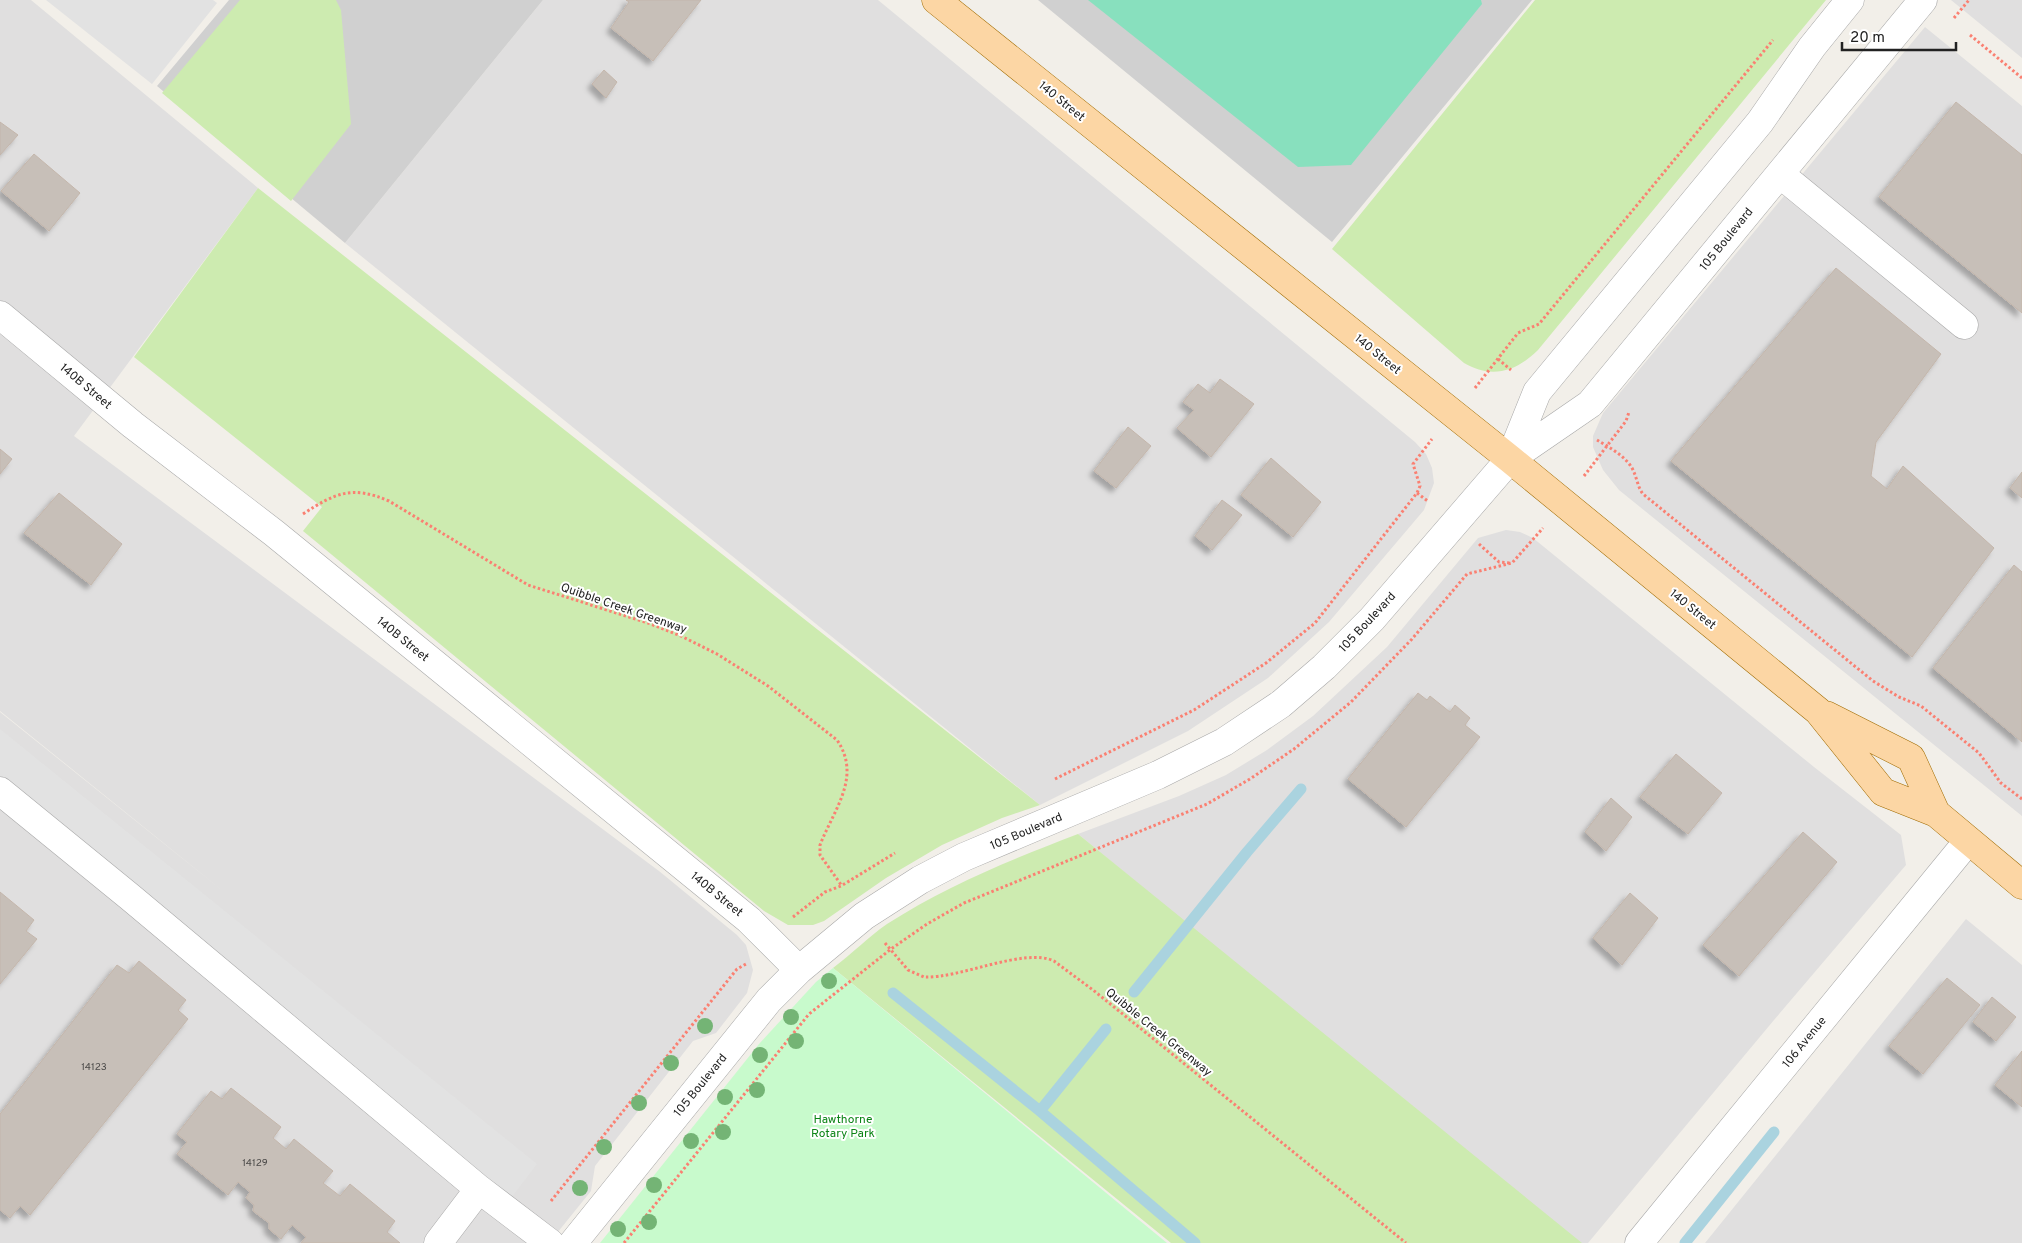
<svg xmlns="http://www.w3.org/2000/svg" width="2022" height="1243" viewBox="0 0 2022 1243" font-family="Overpass,sans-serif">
  <defs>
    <filter id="shadow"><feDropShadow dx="-4.5" dy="4.5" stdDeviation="2.5" flood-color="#0004"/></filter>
  </defs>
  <rect width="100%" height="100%" fill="#f2efe9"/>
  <!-- residential -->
  <path fill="#e0dfdf" d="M0 0H31L258 188 74 436 659 871 737 935 746 945 753 970 747 993 716 1033 693 1041 595 1166 591 1191 549 1243H0V712L228 895 0 711Z
    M543 0H878L1415 442 1426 454 1432 468 1434 483 1424 510 1329 622 1268 678 1188 731 1040 805 345 243Z
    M1951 0H2022V58Z
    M1925 27 2022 106V816L1619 490 1603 470 1593 447V436L1603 413Z
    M1506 530 1520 532 1533 538 1814 767 1901 835 1906 865 1774 1020 1588 1243H1575L1078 834 1179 796 1226 775 1267 750 1313 716 1387 647 1478 538Z
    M1966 919 2022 965V1243H1705Z"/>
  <!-- religious -->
  <path fill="#d0d0d0" d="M229 0H543L345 243 157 86Z
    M1038 0H1532L1332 242Z"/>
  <!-- grass -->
  <path fill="#cdebb0" d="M240 0H336L341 10 351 124 291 201 162 93Z
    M1535 0H1826L1538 350C1516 372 1491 379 1464 363L1332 249Z
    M258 188 1040 805 1002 818 942 845 886 878 824 921 813 925H788L764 911 303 531 322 507 134 357Z
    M1078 834 1582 1243H1171L833 968C852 954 868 937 887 924 948 885 1010 860 1078 834Z"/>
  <!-- park -->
  <path fill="#c8facc" d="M833 968 1167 1243H600L759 1044 816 982Z"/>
  <!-- pitch -->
  <path fill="#88e0be" d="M1088 0H1481L1482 4 1351 165 1298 167Z"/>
  <!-- parking -->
  <path fill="#e2e2e2" d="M46 0H213L217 3 152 84Z
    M0 729 537 1164 511 1198 0 780Z"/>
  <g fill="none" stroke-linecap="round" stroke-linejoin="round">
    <!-- stream -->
    <path stroke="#aad3df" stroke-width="11" d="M1134 992 1247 852 1301 789
      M893 993 1040 1111 1195 1243
      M1040 1111 1106 1029
      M1685 1243 1774 1132"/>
  </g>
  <!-- building -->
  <path fill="#c7bfb8" stroke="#c4b6ab" filter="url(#shadow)" d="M626 0H701L653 61 611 28 629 2Z
    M604 70 617 82 606 98 592 84Z
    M1956 102 2022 155V313L1879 197Z
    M0 122 18 135 0 155Z
    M34 154 80 193 49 231 1 191Z
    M1836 268 1941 354 1876 442 1871 476 1887 489 1903 466 1994 548 1912 657 1671 461Z
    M1220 379 1254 404 1211 457 1177 428 1194 410 1183 402 1198 384 1210 393Z
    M1128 427 1151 446 1116 488 1094 471Z
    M0 449 12 459 0 474Z
    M1271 458 1321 502 1293 537 1241 495Z
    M2022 472V498L2010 488Z
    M59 493 122 544 91 585 24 533Z
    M1222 500 1242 515 1212 550 1195 536Z
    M2014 565 2022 572V742L1933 668Z
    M1418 693 1427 700 1430 696 1450 712 1455 705 1470 718 1465 725 1480 737 1406 827 1348 779Z
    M1676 754 1722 793 1688 834 1640 797Z
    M1611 798 1632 817 1606 851 1585 832Z
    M1803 832 1837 862 1739 976 1703 945Z
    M0 892 34 920 26 931 37 939 0 984Z
    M1630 893 1658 918 1622 965 1593 938Z
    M139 961 186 1000 178 1010 188 1019 30 1215 20 1206 10 1218 0 1210V1114L117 965 129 973Z
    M1947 978 1980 1005 1923 1074 1889 1046Z
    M1992 997 2016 1017 1996 1041 1973 1022Z
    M2022 1051V1107L1995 1085Z
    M231 1088 281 1127 273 1138 286 1149 294 1139 333 1171 323 1183 340 1196 350 1184 395 1221 387 1232 400 1243H301L306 1237 292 1225 281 1239 269 1229V1223L253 1211 254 1205 246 1198 250 1192 238 1182 228 1195 177 1154 187 1142 177 1134 211 1091 222 1099Z"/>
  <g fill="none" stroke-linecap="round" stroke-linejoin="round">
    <defs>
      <path id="minor" d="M1780 174 1964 325
        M0 315 133 425 274 533 749 920 799 970
        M1510 459 1537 392 1760 122 1812 47 1850 0
        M0 791 130 897 479 1189 438 1243
        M479 1189 550 1243
        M573 1243 769 1000 799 970 864 916 920 880 964 857 1158 775 1224 742 1281 704 1324 667 1372 619 1510 459 1590 404 1923 0
        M1639 1243 1968 841"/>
      <path id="major" d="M936 0 1510 459 1818 711 1883 792 1936 813 2022 885
        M1826 715 1911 758 1936 813"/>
    </defs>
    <!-- minor casing -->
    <use href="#minor" stroke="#a9a9a9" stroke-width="29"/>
    <!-- major casing -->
    <use href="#major" stroke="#a06b00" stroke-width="29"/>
    <!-- path -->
    <path stroke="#fa8072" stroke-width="3" stroke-dasharray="2.5 2.5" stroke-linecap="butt" d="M1954 18 1969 0
      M1970 35 2022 78
      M1498 359 1511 370
      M1475 388 1518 333 1539 324 1773 40
      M1597 440C1609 447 1625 456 1632 468 1637 477 1637 486 1643 494L1873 681 1899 697 1921 706 1979 753 2001 783 2022 799
      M1584 476 1626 421 1629 412
      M1417 493 1429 502
      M303 514C335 493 352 485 389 501L528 585 648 623 681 636 717 654 768 686 837 740C862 777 834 809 820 845V855L842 886
      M1479 544 1499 562 1511 563
      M1055 779 1194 710 1266 663 1315 623 1417 493 1420 486 1413 464 1432 439
      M793 917 825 892 841 886 895 853
      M885 943 908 970 924 977C959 979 1024 947 1054 961L1093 990 1406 1243
      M551 1201 737 969 746 964
      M624 1243 809 1014 891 949 927 924 964 903 1207 804 1250 779 1294 749 1351 702 1412 639 1467 574 1512 563 1543 528"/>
    <!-- minor -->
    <use href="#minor" stroke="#fff" stroke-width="28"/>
    <!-- major -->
    <use href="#major" stroke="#fcd6a4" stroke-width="28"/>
  </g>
  <!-- trees -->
  <g fill="#74b475">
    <circle cx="829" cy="981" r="8"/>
    <circle cx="791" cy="1017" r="8"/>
    <circle cx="705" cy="1026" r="8"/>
    <circle cx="796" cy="1041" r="8"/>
    <circle cx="760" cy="1055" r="8"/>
    <circle cx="671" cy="1063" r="8"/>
    <circle cx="757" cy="1090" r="8"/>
    <circle cx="725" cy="1097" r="8"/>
    <circle cx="639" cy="1103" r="8"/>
    <circle cx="723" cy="1132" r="8"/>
    <circle cx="691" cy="1141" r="8"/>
    <circle cx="604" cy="1147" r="8"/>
    <circle cx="654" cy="1185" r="8"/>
    <circle cx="580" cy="1188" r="8"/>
    <circle cx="649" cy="1222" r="8"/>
    <circle cx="618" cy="1229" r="8"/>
  </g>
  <g text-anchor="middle" stroke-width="4" stroke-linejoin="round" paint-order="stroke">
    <!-- number labels -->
    <g font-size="10" fill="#4b4948">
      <text x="94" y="1070">14123</text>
      <text x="255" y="1166">14129</text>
    </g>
    <!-- street labels -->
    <g font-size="12" fill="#222" stroke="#fff">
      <text transform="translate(1062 101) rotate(39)" y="4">140 Street</text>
      <text transform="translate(1726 239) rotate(-51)" y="4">105 Boulevard</text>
      <text transform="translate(1378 354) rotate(39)" y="4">140 Street</text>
      <text transform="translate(86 386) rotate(40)" y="4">140B Street</text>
      <text transform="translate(624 608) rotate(19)" y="4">Quibble Creek Greenway</text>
      <text transform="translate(1693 609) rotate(39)" y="4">140 Street</text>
      <text transform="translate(1367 622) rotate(-47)" y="4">105 Boulevard</text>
      <text transform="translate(403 639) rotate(39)" y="4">140B Street</text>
      <text transform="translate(1026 831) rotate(-23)" y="4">105 Boulevard</text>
      <text transform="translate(717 894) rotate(39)" y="4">140B Street</text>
      <text transform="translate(1159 1032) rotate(39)" y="4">Quibble Creek Greenway</text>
      <text transform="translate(1804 1042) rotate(-51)" y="4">106 Avenue</text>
      <text transform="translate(700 1085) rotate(-51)" y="4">105 Boulevard</text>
    </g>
    <!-- park labels -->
    <g font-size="12" fill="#0c8416" stroke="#fff">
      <text x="843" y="1123">Hawthorne<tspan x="843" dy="14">Rotary Park</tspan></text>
    </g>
  </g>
  <!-- scale -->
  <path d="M1842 42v8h114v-8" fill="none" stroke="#222222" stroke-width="2.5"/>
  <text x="1850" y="42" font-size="15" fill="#222222" stroke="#ffffff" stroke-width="4" paint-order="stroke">20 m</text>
</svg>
